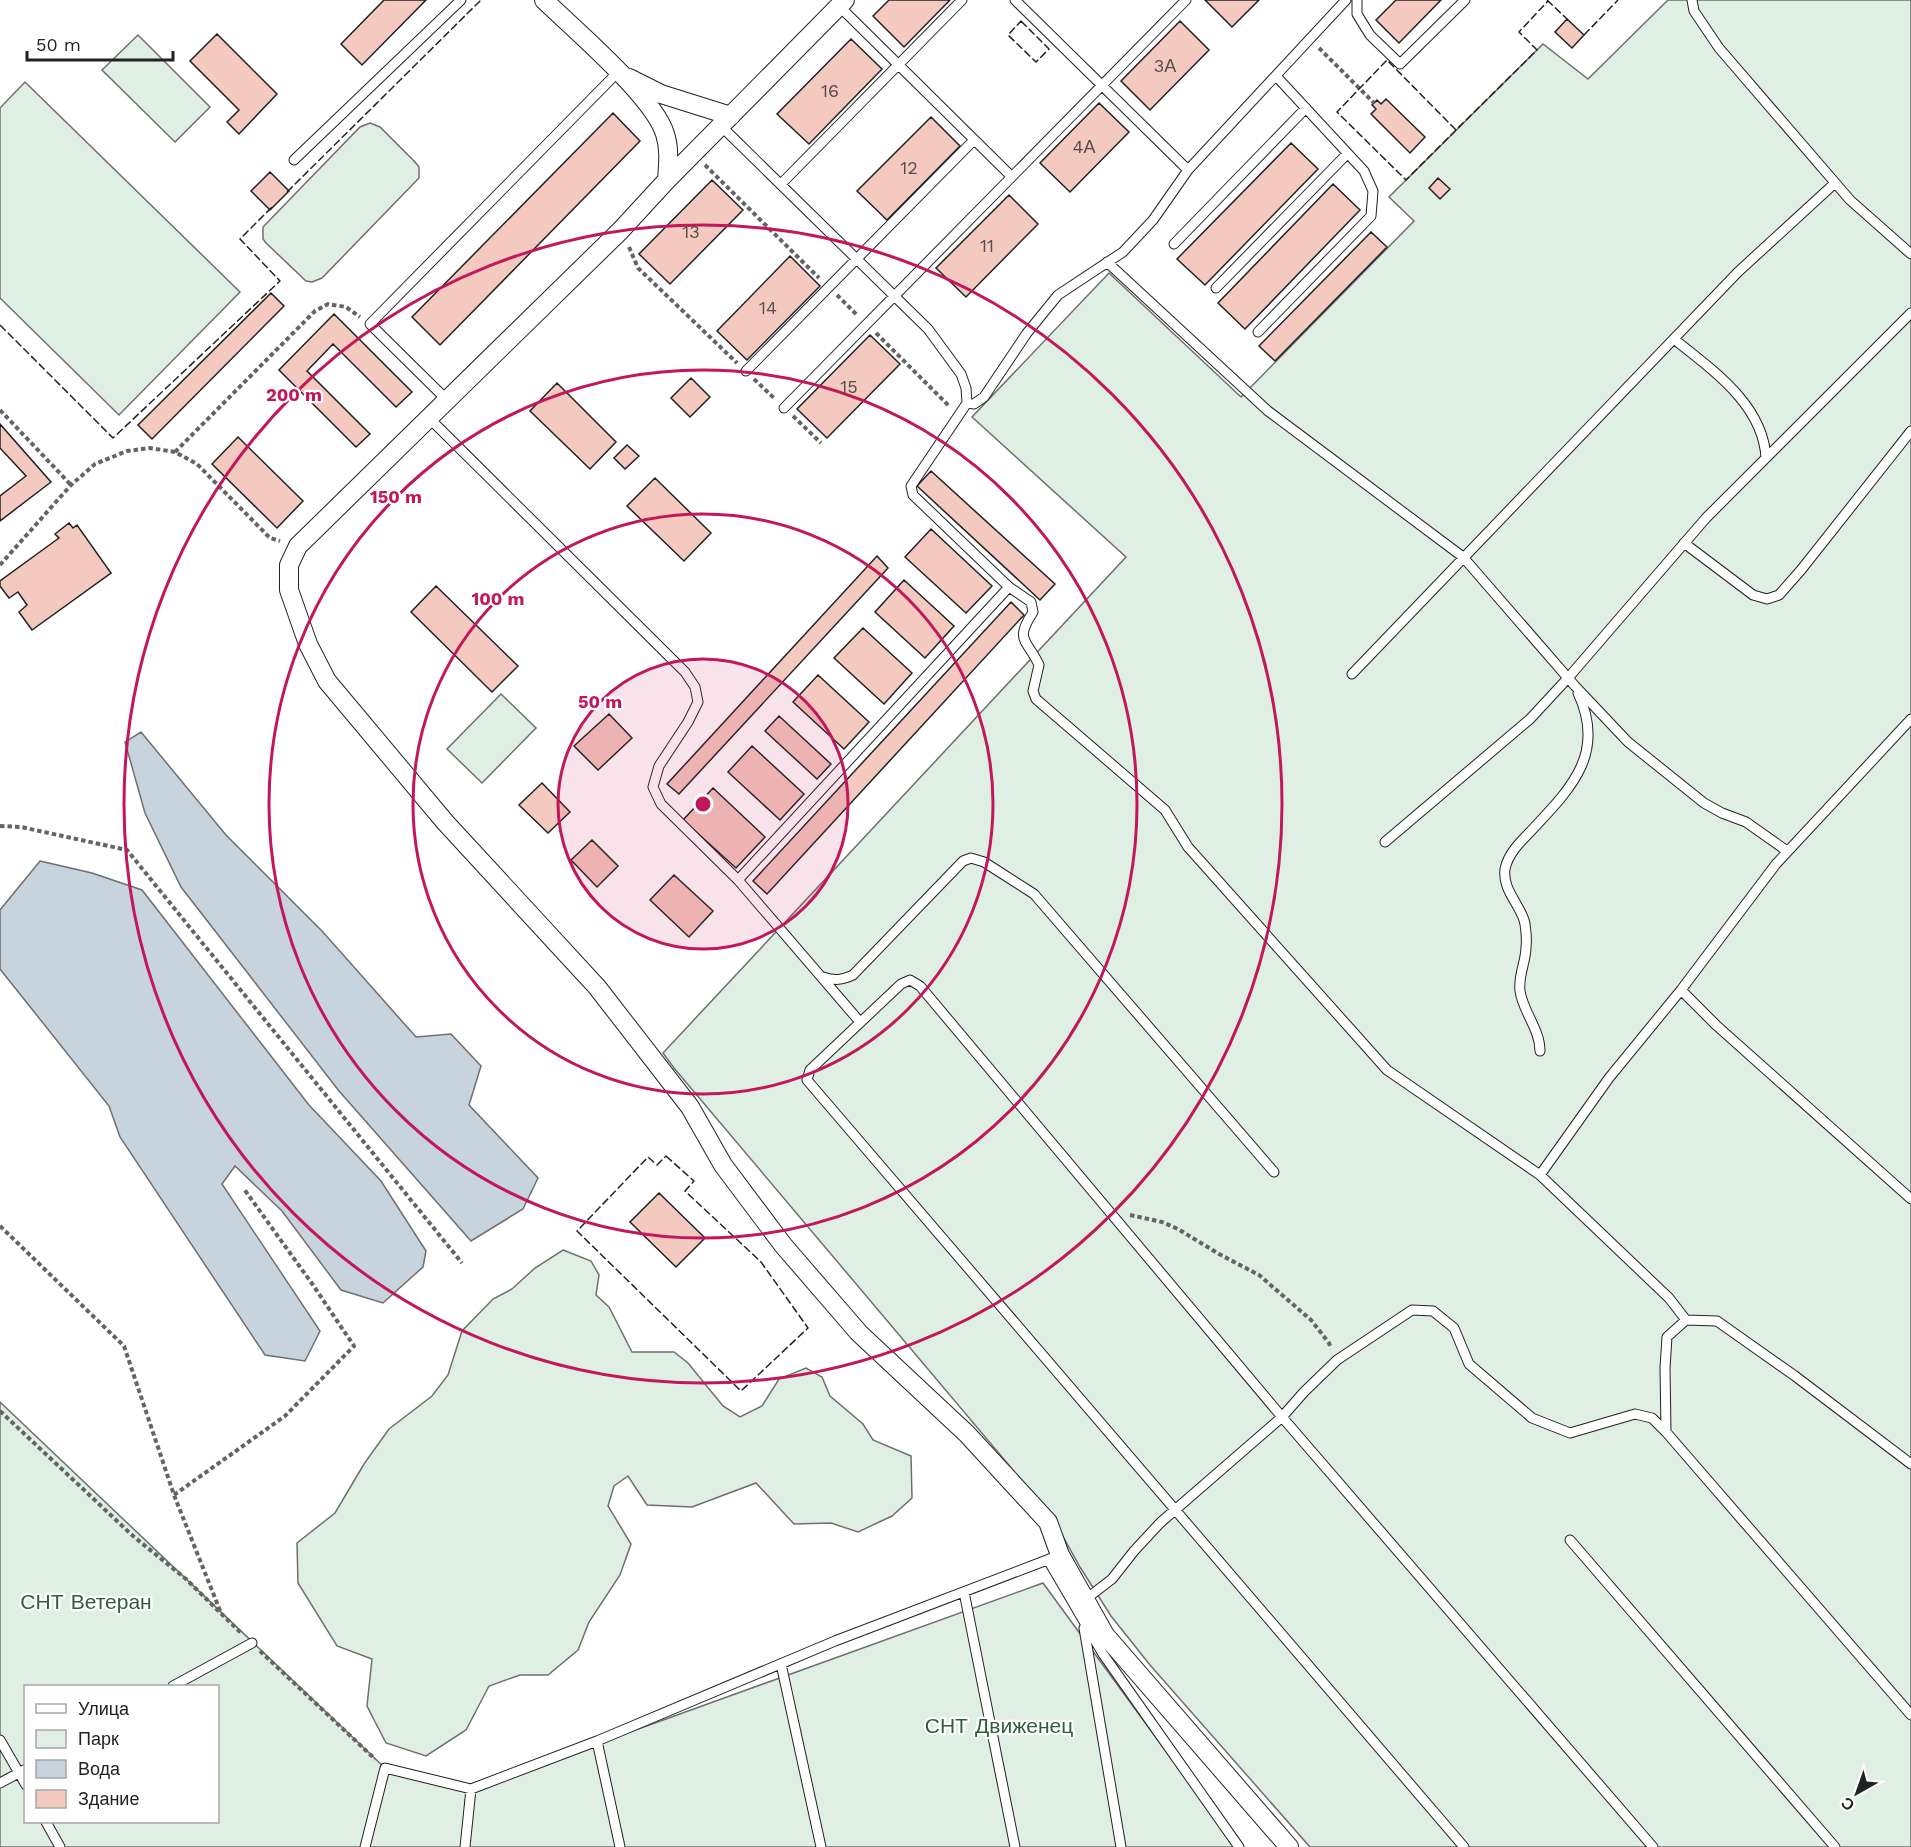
<svg xmlns="http://www.w3.org/2000/svg" width="1911" height="1847" viewBox="0 0 1911 1847" font-family="'Work Sans',sans-serif">
  <rect width="100%" height="100%" fill="#fff"/>
  <!-- green -->
  <path fill="#e0efe3" stroke="#6f6f6f" stroke-width="1.5" fill-rule="evenodd" d="M1668 0H1911V1847H1310L1150 1665 1111 1616 1080 1567 1051 1515 674 1068 663 1053 1126 557 972 417 1109 273 1241 397 1414 221 1389 197 1543 44 1588 79Z
    M138 35 210 107 175 142 102 70Z
    M25 82 240 292 119 415 0 298V108Z
    M370 123 380 127 415 162 419 167V178L322 278 312 282 306 281 266 243 263 239V227L360 127Z
    M501 694 536 728 482 783 447 749Z
    M563 1250 591 1261 599 1275 596 1295 609 1307 632 1352H674L688 1363 723 1406 740 1417 762 1406 779 1379 806 1368 822 1377 830 1396 863 1424 873 1440 911 1456 912 1498 892 1516 858 1532 831 1523 794 1524 756 1483 692 1507 647 1505 628 1476 614 1486 608 1506 631 1544 620 1575 589 1622 578 1650 548 1675H520L489 1686 466 1730 426 1756 386 1743 367 1706 372 1659 337 1646 298 1583 297 1543 335 1513 364 1464 389 1429 432 1396 448 1375 462 1331 493 1299 512 1289 535 1268Z
    M0 1402 385 1768 472 1789 1043 1583 1236 1847H0ZM26 1686H218V1822H26Z"/>
  <!-- water -->
  <path fill="#c7d3dd" stroke="#6f6f6f" stroke-width="1.5" d="M141 732 226 835 322 931 416 1037 451 1034 481 1066 469 1105 538 1178 523 1209 471 1241 339 1091 181 887 145 813 125 742Z
    M40 861 92 873 142 890 309 1105 381 1181 426 1251 423 1267 383 1303 341 1290 282 1211 235 1166 222 1184 320 1331 305 1361 265 1355 120 1137 109 1106 0 969V910Z"/>
  <!-- building -->
  <path fill="#f3c9c0" stroke="#222" stroke-width="1.5" d="M384 0H426L362 65 341 44Z
    M889 0H950L904 47 873 16Z
    M1205 0H1259L1232 27Z
    M1396 0H1441L1399 43 1376 20Z
    M1567 19 1584 35 1572 48 1555 32Z
    M1180 21 1209 50 1150 110 1121 81Z
    M217 34 277 94 239 134 227 122 239 110 190 61Z
    M851 39 882 69 809 144 777 114Z
    M1386 99 1425 137 1410 153 1371 114 1376 109 1372 105 1377 100 1381 104Z
    M1099 103 1129 132 1070 192 1040 163Z
    M613 113 640 141 440 345 412 317Z
    M931 117 960 146 887 220 857 191Z
    M1291 143 1318 169 1205 285 1177 259Z
    M270 172 289 191 270 210 251 191Z
    M1438 178 1450 189 1440 199 1429 188Z
    M712 180 743 210 670 284 639 254Z
    M1333 184 1360 210 1245 329 1218 303Z
    M1009 195 1038 224 966 297 936 268Z
    M1371 232 1387 247 1275 361 1259 346Z
    M790 256 820 286 747 360 717 331Z
    M271 293 284 306 152 439 138 425Z
    M334 314 412 392 396 407 333 344 307 371 370 434 356 447 279 370Z
    M870 335 900 364 827 438 797 409Z
    M691 378 710 397 690 417 671 398Z
    M557 383 616 442 590 469 530 411Z
    M0 424 51 482 0 521V496L26 476 0 448Z
    M238 437 303 501 277 528 212 464Z
    M627 445 639 456 625 469 614 458Z
    M931 471 1055 584 1040 600 917 486Z
    M655 478 711 533 684 561 627 506Z
    M69 523 73 528 77 525 111 573 32 630 19 612 27 605 18 592 9 598 0 586V581L59 538 55 534Z
    M931 529 992 586 966 613 905 557Z
    M877 556 888 568 679 794 667 784Z
    M904 580 954 626 925 658 875 612Z
    M436 586 518 666 492 692 411 612Z
    M1011 602 1024 615 767 894 753 881Z
    M863 628 912 673 884 704 834 658Z
    M818 675 869 722 844 749 793 702Z
    M609 714 632 738 598 770 574 746Z
    M779 716 831 764 817 779 765 731Z
    M752 746 804 794 780 820 728 772Z
    M542 783 570 812 548 833 519 805Z
    M713 788 765 837 736 868 683 820Z
    M592 840 618 866 597 887 571 860Z
    M674 875 713 911 689 937 650 900Z
    M659 1193 705 1238 676 1267 630 1222Z"/>
  <g fill="none" stroke-linecap="round" stroke-linejoin="round">
    <defs>
      <path id="lane" d="M1015 0 1188 170
        M1357 0V14L1370 35 1400 64 1465 0
        M1692 0 1694 11 1719 48 1850 200 1911 254
        M839 6 1012 177
        M721 126 928 329 961 374 966 388 967 403 911 486 913 495 1009 587 738 880
        M294 160 461 0
        M781 184 962 0
        M1174 244 1306 108
        M1107 262 1268 411 1463 557 1575 686 1628 742 1704 803 1722 813 1746 822 1787 851
        M1216 288 1347 154
        M1258 332 1371 216 1373 191 1364 171 1276 76
        M1674 339C1712 370 1763 404 1766 458
        M746 371 974 140
        M448 401 370 324 618 72
        M967 403 974 404 984 397 1027 333 1058 295 1123 252 1153 220 1188 170 1346 0
        M784 408 1186 0
        M430 419 685 672 695 687 698 702 688 722 659 766 653 787 661 804 738 880 860 1022
        M1684 543 1753 595 1767 599 1779 595 1801 570 1911 431
        M1009 587 1031 602 1033 612C1014 641 1027 639 1039 665L1033 691 1036 699 1165 810 1188 847 1387 1070 1540 1175 1669 1298 1686 1320
        M1352 674 1738 272 1835 183
        M1385 842 1530 719 1568 678 1706 518 1911 313
        M823 977C835 981 842 980 853 975L963 861 971 858 984 862 1034 894 1274 1172
        M1681 990 1716 1025 1911 1199
        M1540 1051C1540 1029 1523 1012 1520 991 1518 975 1526 962 1526 947 1527 940 1526 931 1525 924 1522 906 1502 891 1505 869 1508 854 1520 842 1530 832 1569 790 1607 755 1578 693
        M1540 1175 1609 1078 1681 990 1776 864 1911 719
        M1666 1432 1665 1368 1667 1337 1686 1320 1717 1321 1795 1376 1911 1464
        M1570 1540 1835 1847
        M1048 1560 1103 1654 1239 1847
        M964 1592 1015 1847
        M1086 1599 1112 1579 1134 1551 1160 1523 1282 1417 1304 1392 1337 1360 1412 1310 1433 1311 1454 1328 1469 1364 1532 1418 1570 1433 1635 1414 1652 1418 1666 1432 1911 1715
        M1084 1628 1121 1847
        M781 1664 821 1847
        M173 1686 252 1643
        M0 1740 26 1785
        M597 1741 620 1847
        M0 1783 26 1769
        M46 1822 60 1847
        M365 1847 385 1768 471 1789 597 1741 835 1641 1060 1555
        M465 1847 471 1789
        M1464 1847 807 1080 810 1070 901 984 910 980 920 986 1282 1417 1653 1847"/>
      <path id="street" d="M544 0C574 29 654 97 665 134 670 149 668 165 667 180
        M845 0 667 180 621 230 298 546 289 565V590L308 644 327 681 445 822 597 987 690 1107 723 1165 783 1245 859 1333 967 1434 1048 1522 1060 1555 1105 1635 1289 1847
        M629 78 661 94 731 116"/>
    </defs>
    <!-- lane casing -->
    <use href="#lane" stroke="#222" stroke-width="11"/>
    <!-- street casing -->
    <use href="#street" stroke="#222" stroke-width="20"/>
    <!-- path -->
    <path stroke="#646464" stroke-width="4" stroke-dasharray="4.5 3" stroke-linecap="butt" d="M1319 48 1374 103
      M705 165 819 278
      M629 247 638 268 737 363
      M837 295 857 315
      M876 333 949 406
      M754 379 774 398
      M0 410 71 485
      M793 416 821 443
      M175 452 315 311 328 304 346 307 360 317
      M0 565 71 485 95 464 127 451 150 448 175 452 197 464 270 538 280 541
      M0 826 21 827 127 850 462 1263
      M1130 1215 1162 1222 1178 1229 1219 1254 1259 1275 1311 1320 1329 1343 1331 1349
      M0 1226 124 1346 174 1495 221 1613
      M0 1411 133 1536 186 1579 242 1634
      M174 1495 285 1416 354 1346 313 1285 244 1189
      M260 1651 375 1759"/>
    <!-- lane -->
    <use href="#lane" stroke="#fff" stroke-width="9"/>
    <!-- street -->
    <use href="#street" stroke="#fff" stroke-width="18"/>
    <!-- fence -->
    <path stroke="#222" stroke-width="1.5" stroke-dasharray="8 3" stroke-linecap="butt" d="M1547 0 1567 19
      M1021 21 1049 49 1036 62 1008 35Z
      M1584 35 1618 0
      M1456 130 1406 180 1337 112 1387 60 1456 130 1537 50 1519 32 1548 1
      M287 192 481 0
      M0 325 113 438 280 281 240 239 272 207
      M666 1156 694 1181 685 1191 761 1262 808 1328 741 1391 577 1231 648 1157 657 1165Z"/>
  </g>
  <!-- distance rings -->
  <circle cx="703" cy="804" r="145" fill="#c2185b" fill-opacity=".12"/>
  <g fill="none" stroke="#c2185b" stroke-width="3">
    <circle cx="703" cy="804" r="145"/>
    <circle cx="703" cy="804" r="290"/>
    <circle cx="703" cy="804" r="434"/>
    <circle cx="703" cy="804" r="579"/>
  </g>
  <g text-anchor="middle" stroke-width="4.5" stroke-linejoin="round" paint-order="stroke">
    <!-- number labels -->
    <g font-size="18" fill="#564c4a">
      <text x="1165" y="72">3А</text>
      <text x="830" y="97">16</text>
      <text x="1084" y="153">4А</text>
      <text x="909" y="174">12</text>
      <text x="691" y="238">13</text>
      <text x="987" y="252">11</text>
      <text x="768" y="314">14</text>
      <text x="849" y="393">15</text>
    </g>
    <!-- park labels -->
    <g font-size="21" fill="#2f5e38" stroke="#fff">
      <text x="86" y="1609">СНТ Ветеран</text>
      <text x="999" y="1733">СНТ Движенец</text>
    </g>
  </g>
  <circle cx="703" cy="804" r="9" fill="#c2185b" stroke="#fff" stroke-width="3"/>
  <g font-size="18" text-anchor="middle" font-weight="bold" fill="#c2185b" stroke="#fff" stroke-width="4.5" stroke-linejoin="round" paint-order="stroke">
    <text x="294" y="401">200 m</text>
    <text x="396" y="503">150 m</text>
    <text x="498" y="605">100 m</text>
    <text x="600" y="708">50 m</text>
  </g>
  <!-- legend -->
  <rect x="24" y="1685" width="195" height="138" fill="#ffffff" stroke="#a7a7a7" stroke-width="1.5"/>
  <rect x="36" y="1704" width="30" height="9" fill="#ffffff" stroke="#a7a7a7" stroke-width="1.5"/>
  <text x="78" y="1715" font-size="18" fill="#222222">Улица</text>
  <rect x="36" y="1730" width="30" height="18" fill="#e0efe3" stroke="#a7a7a7" stroke-width="1.5"/>
  <text x="78" y="1745" font-size="18" fill="#222222">Парк</text>
  <rect x="36" y="1760" width="30" height="18" fill="#c7d3dd" stroke="#a7a7a7" stroke-width="1.5"/>
  <text x="78" y="1775" font-size="18" fill="#222222">Вода</text>
  <rect x="36" y="1790" width="30" height="18" fill="#f3c9c0" stroke="#a7a7a7" stroke-width="1.5"/>
  <text x="78" y="1805" font-size="18" fill="#222222">Здание</text>
  <!-- north arrow -->
  <g transform="translate(1857 1793) rotate(220)" stroke="#ffffff" stroke-width="4.5" paint-order="stroke">
  <path d="M0-4.5L10 22L0 15L-10 22Z" fill="#222222"/>
  <text y="-9" font-size="16" font-weight="bold" text-anchor="middle" fill="#222222">С</text>
  </g>
  <!-- scale -->
  <path d="M27 51v9h146v-9" fill="none" stroke="#222222" stroke-width="3"/>
  <text x="36" y="51" font-size="18" fill="#222222" stroke="#ffffff" stroke-width="4.5" paint-order="stroke">50 m</text>
</svg>
